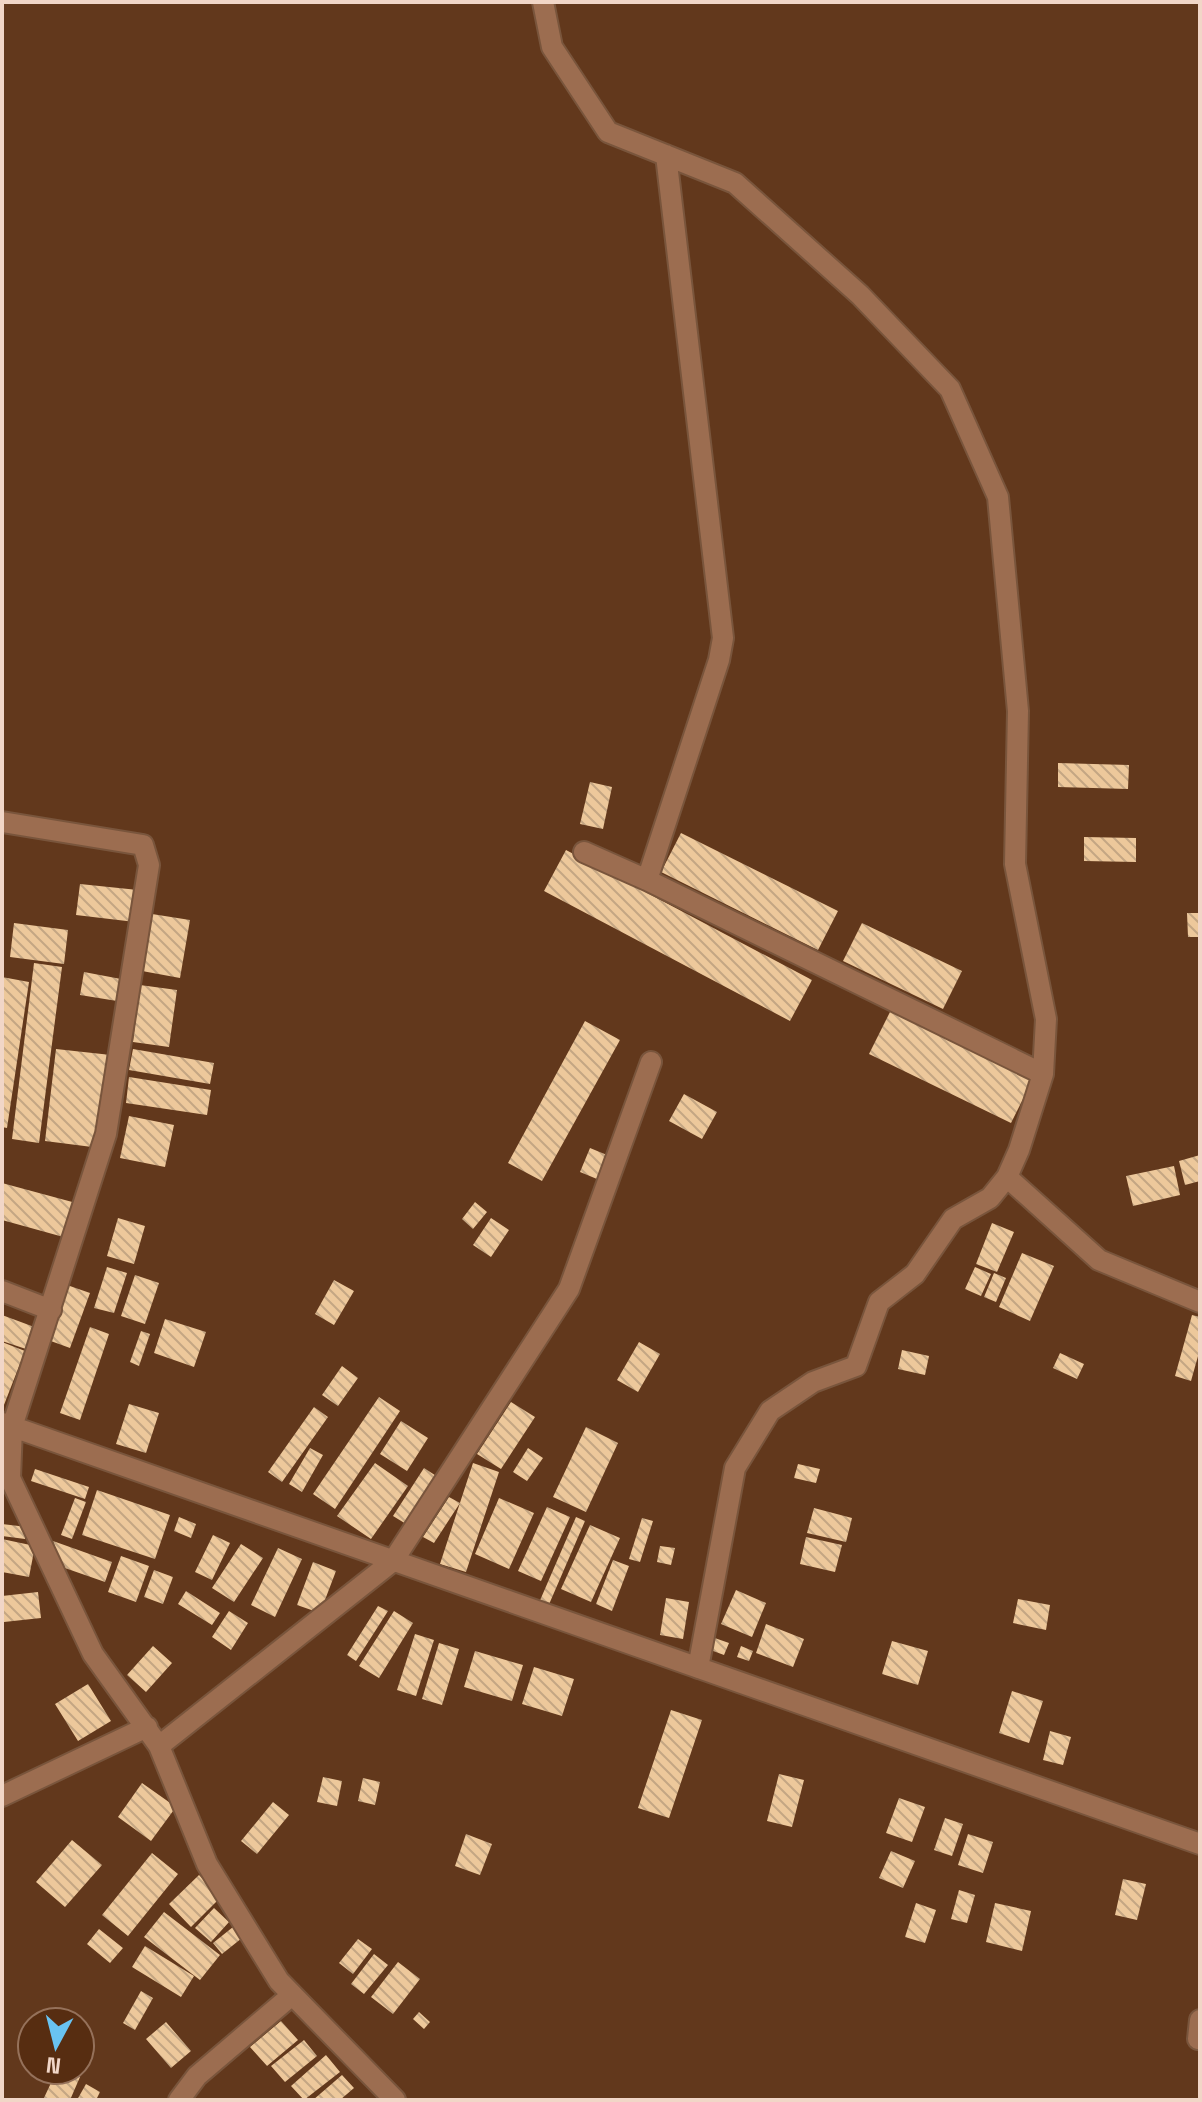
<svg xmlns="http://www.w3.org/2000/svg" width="1202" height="2102" viewBox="0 0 1202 2102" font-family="'Space Grotesk',sans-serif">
  <defs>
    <pattern id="building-back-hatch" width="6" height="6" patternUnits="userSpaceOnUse" patternTransform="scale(2)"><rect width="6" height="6" fill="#edc89b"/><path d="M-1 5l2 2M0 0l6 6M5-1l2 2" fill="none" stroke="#c4a683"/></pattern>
  </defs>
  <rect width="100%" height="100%" fill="#62381c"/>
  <!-- building -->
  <path fill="url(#building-back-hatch)" d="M1058 763 1129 765 1128 789 1058 787Z
    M590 782 612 787 603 829 580 824Z
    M681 833 838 911 818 950 661 872Z
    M1084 837 1136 838V862L1084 861Z
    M566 850 812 980 790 1021 544 891Z
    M80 884 138 890 135 922 76 915Z
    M1187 913H1200V937H1188Z
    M152 914 190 920 180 978 142 971Z
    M14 923 68 930 64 964 10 957Z
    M862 923 962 971 943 1009 843 961Z
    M34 963 62 967 39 1143 12 1139Z
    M84 972 121 979 117 1001 80 995Z
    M2 977 29 982 7 1128 2 1127Z
    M140 985 177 990 169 1047 133 1042Z
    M891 1010 1033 1079 1011 1123 869 1054Z
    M585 1021 620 1040 542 1181 508 1163Z
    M56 1049 111 1055 100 1148 45 1141Z
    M133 1049 214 1063 210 1084 129 1070Z
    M129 1077 211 1090 207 1115 126 1103Z
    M684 1094 717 1112 702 1139 669 1121Z
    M129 1116 174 1125 165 1167 120 1158Z
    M590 1148 607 1155 597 1179 580 1172Z
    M1200 1155V1181L1185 1185 1179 1161Z
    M1174 1166 1180 1195 1133 1206 1126 1176Z
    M2 1183 76 1203 67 1238 2 1220Z
    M475 1202 487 1212 473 1229 462 1219Z
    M118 1218 145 1226 134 1264 107 1256Z
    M491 1218 509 1230 491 1257 473 1245Z
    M992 1223 1014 1232 997 1272 976 1264Z
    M1022 1253 1054 1266 1030 1321 999 1307Z
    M107 1267 127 1273 114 1313 94 1308Z
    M975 1267 991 1274 981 1296 965 1289Z
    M994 1273 1006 1278 996 1302 984 1297Z
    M135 1275 159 1283 145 1324 121 1316Z
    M334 1280 354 1291 334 1325 315 1314Z
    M67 1285 90 1293 70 1348 48 1340Z
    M2 1315 37 1328 29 1350 2 1341Z
    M1192 1315 1200 1317V1349L1191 1381 1175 1376Z
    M165 1319 206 1332 194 1367 154 1353Z
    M90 1327 109 1334 80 1420 60 1413Z
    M141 1331 150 1334 139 1366 130 1362Z
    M2 1342 25 1351 2 1410Z
    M639 1342 660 1354 638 1392 617 1380Z
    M902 1350 929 1356 925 1375 898 1369Z
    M1060 1353 1084 1364 1077 1379 1053 1368Z
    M342 1366 358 1378 338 1406 322 1395Z
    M379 1397 400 1411 335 1509 313 1494Z
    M511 1402 535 1417 501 1469 477 1454Z
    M129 1404 159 1413 146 1453 116 1444Z
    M314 1407 328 1417 282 1482 268 1472Z
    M401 1421 428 1438 407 1471 380 1454Z
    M586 1427 618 1443 586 1512 553 1497Z
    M310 1448 323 1455 302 1492 289 1484Z
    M528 1448 543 1458 527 1481 513 1472Z
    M375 1463 408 1486 371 1539 337 1516Z
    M473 1463 499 1472 466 1572 440 1564Z
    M798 1464 820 1469 816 1483 794 1478Z
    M424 1468 441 1479 411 1527 393 1516Z
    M35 1469 89 1487 85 1499 31 1481Z
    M97 1490 170 1515 155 1559 82 1535Z
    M449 1497 460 1503 434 1543 423 1537Z
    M75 1498 86 1502 72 1539 61 1535Z
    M499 1498 534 1513 509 1569 475 1554Z
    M547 1507 570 1517 541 1581 518 1571Z
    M814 1508 852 1518 846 1542 807 1533Z
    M179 1517 196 1524 191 1538 174 1531Z
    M576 1517 585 1521 547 1609 538 1605Z
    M642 1518 653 1521 640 1562 629 1559Z
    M2 1524 27 1527 25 1539 2 1536Z
    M590 1525 620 1538 591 1602 561 1589Z
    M213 1535 230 1543 212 1580 195 1572Z
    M806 1537 842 1545 835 1572 800 1564Z
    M2 1539 35 1546 29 1577 2 1572Z
    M53 1541 112 1562 105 1582 62 1567Z
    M241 1544 263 1558 234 1602 212 1588Z
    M660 1546 675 1548 671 1565 657 1562Z
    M278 1548 302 1559 275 1617 251 1605Z
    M121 1556 149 1566 136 1602 108 1592Z
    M613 1560 629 1566 612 1611 596 1604Z
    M313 1562 336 1571 320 1613 297 1605Z
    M154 1570 173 1577 163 1604 144 1597Z
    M736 1590 766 1603 752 1637 721 1624Z
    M186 1591 220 1613 212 1625 178 1604Z
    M38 1592 41 1618 4 1622 2 1596Z
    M666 1598 689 1602 683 1639 660 1635Z
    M1018 1599 1050 1605 1046 1630 1013 1623Z
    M378 1606 388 1611 356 1661 347 1655Z
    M229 1611 248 1623 231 1650 212 1637Z
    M394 1611 413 1623 379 1678 359 1666Z
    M766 1624 804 1639 793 1667 756 1653Z
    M415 1634 434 1640 416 1696 397 1690Z
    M709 1636 729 1643 724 1655 705 1648Z
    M892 1641 928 1651 918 1685 882 1674Z
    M439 1643 459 1649 442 1705 422 1699Z
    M153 1646 172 1663 146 1692 127 1675Z
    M741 1646 753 1651 749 1661 737 1657Z
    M475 1651 523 1665 512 1701 464 1687Z
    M534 1667 574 1679 562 1716 522 1704Z
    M88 1684 111 1721 78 1741 55 1704Z
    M1012 1691 1043 1701 1029 1743 999 1733Z
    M671 1710 702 1720 669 1818 638 1808Z
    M1050 1731 1071 1737 1063 1765 1043 1760Z
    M779 1774 804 1780 792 1827 767 1821Z
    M323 1777 342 1781 337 1806 317 1802Z
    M363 1778 380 1782 375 1805 358 1801Z
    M142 1783 176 1807 151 1841 118 1817Z
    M899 1798 925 1807 912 1842 886 1833Z
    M273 1802 289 1815 257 1854 241 1841Z
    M945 1818 963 1824 952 1856 934 1850Z
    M466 1834 492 1844 480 1875 455 1866Z
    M968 1834 993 1842 983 1873 958 1865Z
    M72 1840 102 1865 65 1907 36 1882Z
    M891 1851 915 1861 903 1888 879 1878Z
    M152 1853 178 1874 128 1936 102 1915Z
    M199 1875 221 1897 191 1927 169 1904Z
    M1123 1879 1146 1884 1137 1920 1115 1915Z
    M959 1890 975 1895 967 1923 951 1919Z
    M916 1903 936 1910 925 1943 905 1937Z
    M995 1903 1031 1911 1022 1951 986 1942Z
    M214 1908 229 1922 211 1942 195 1928Z
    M164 1912 220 1955 200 1980 144 1937Z
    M233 1927 242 1938 222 1954 213 1943Z
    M99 1929 123 1948 110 1963 87 1944Z
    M358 1939 372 1949 353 1974 339 1963Z
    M145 1946 194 1976 181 1997 132 1967Z
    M374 1954 388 1965 364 1994 351 1984Z
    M398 1962 420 1979 393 2014 371 1997Z
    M141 1991 153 1998 135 2030 123 2023Z
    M419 2012 430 2022 424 2029 413 2019Z
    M281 2021 298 2040 267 2066 250 2047Z
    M166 2022 191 2051 171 2068 146 2039Z
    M304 2040 317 2056 285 2082 271 2066Z
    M326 2055 340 2072 304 2100 291 2086Z
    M57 2070H64L80 2077 70 2100H43Z
    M342 2075 354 2088 340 2100H313Z
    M86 2084 100 2092 96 2100H77Z"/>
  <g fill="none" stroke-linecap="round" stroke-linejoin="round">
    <defs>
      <path id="minor" d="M543 2 552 47 608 132 735 183 860 295 950 389 998 497 1018 711 1015 864 1046 1019 1043 1074 1019 1150 1007 1177 990 1198 953 1219 915 1274 879 1302 856 1366 813 1382 770 1411 735 1468 698 1668
        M2 822 143 845 149 865 106 1134 12 1427 10 1478 93 1654 159 1746 207 1864 279 1981 395 2100
        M584 852 647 880 1043 1074
        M647 880 719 660 723 638 666 155
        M1007 1177 1099 1260 1200 1302
        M2 1291 51 1310
        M2 1423 1200 1844
        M159 1746 393 1561 569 1289 651 1062
        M2 1796 147 1727
        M1198 2039 1200 2020
        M179 2100 197 2076 292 1995"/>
    </defs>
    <!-- minor casing -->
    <use href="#minor" stroke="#79553c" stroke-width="24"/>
    <!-- minor -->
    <use href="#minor" stroke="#9c6d50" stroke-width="20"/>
  </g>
  <!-- border -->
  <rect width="1202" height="2102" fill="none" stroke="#f1d6c7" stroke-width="8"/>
  <!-- north arrow -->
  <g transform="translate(56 2046) rotate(187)"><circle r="38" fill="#572d11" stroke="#95715a" stroke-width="2"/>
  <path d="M0-6L14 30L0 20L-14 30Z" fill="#69c3f1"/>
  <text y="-12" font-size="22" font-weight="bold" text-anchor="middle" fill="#f1d6c7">N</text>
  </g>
</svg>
